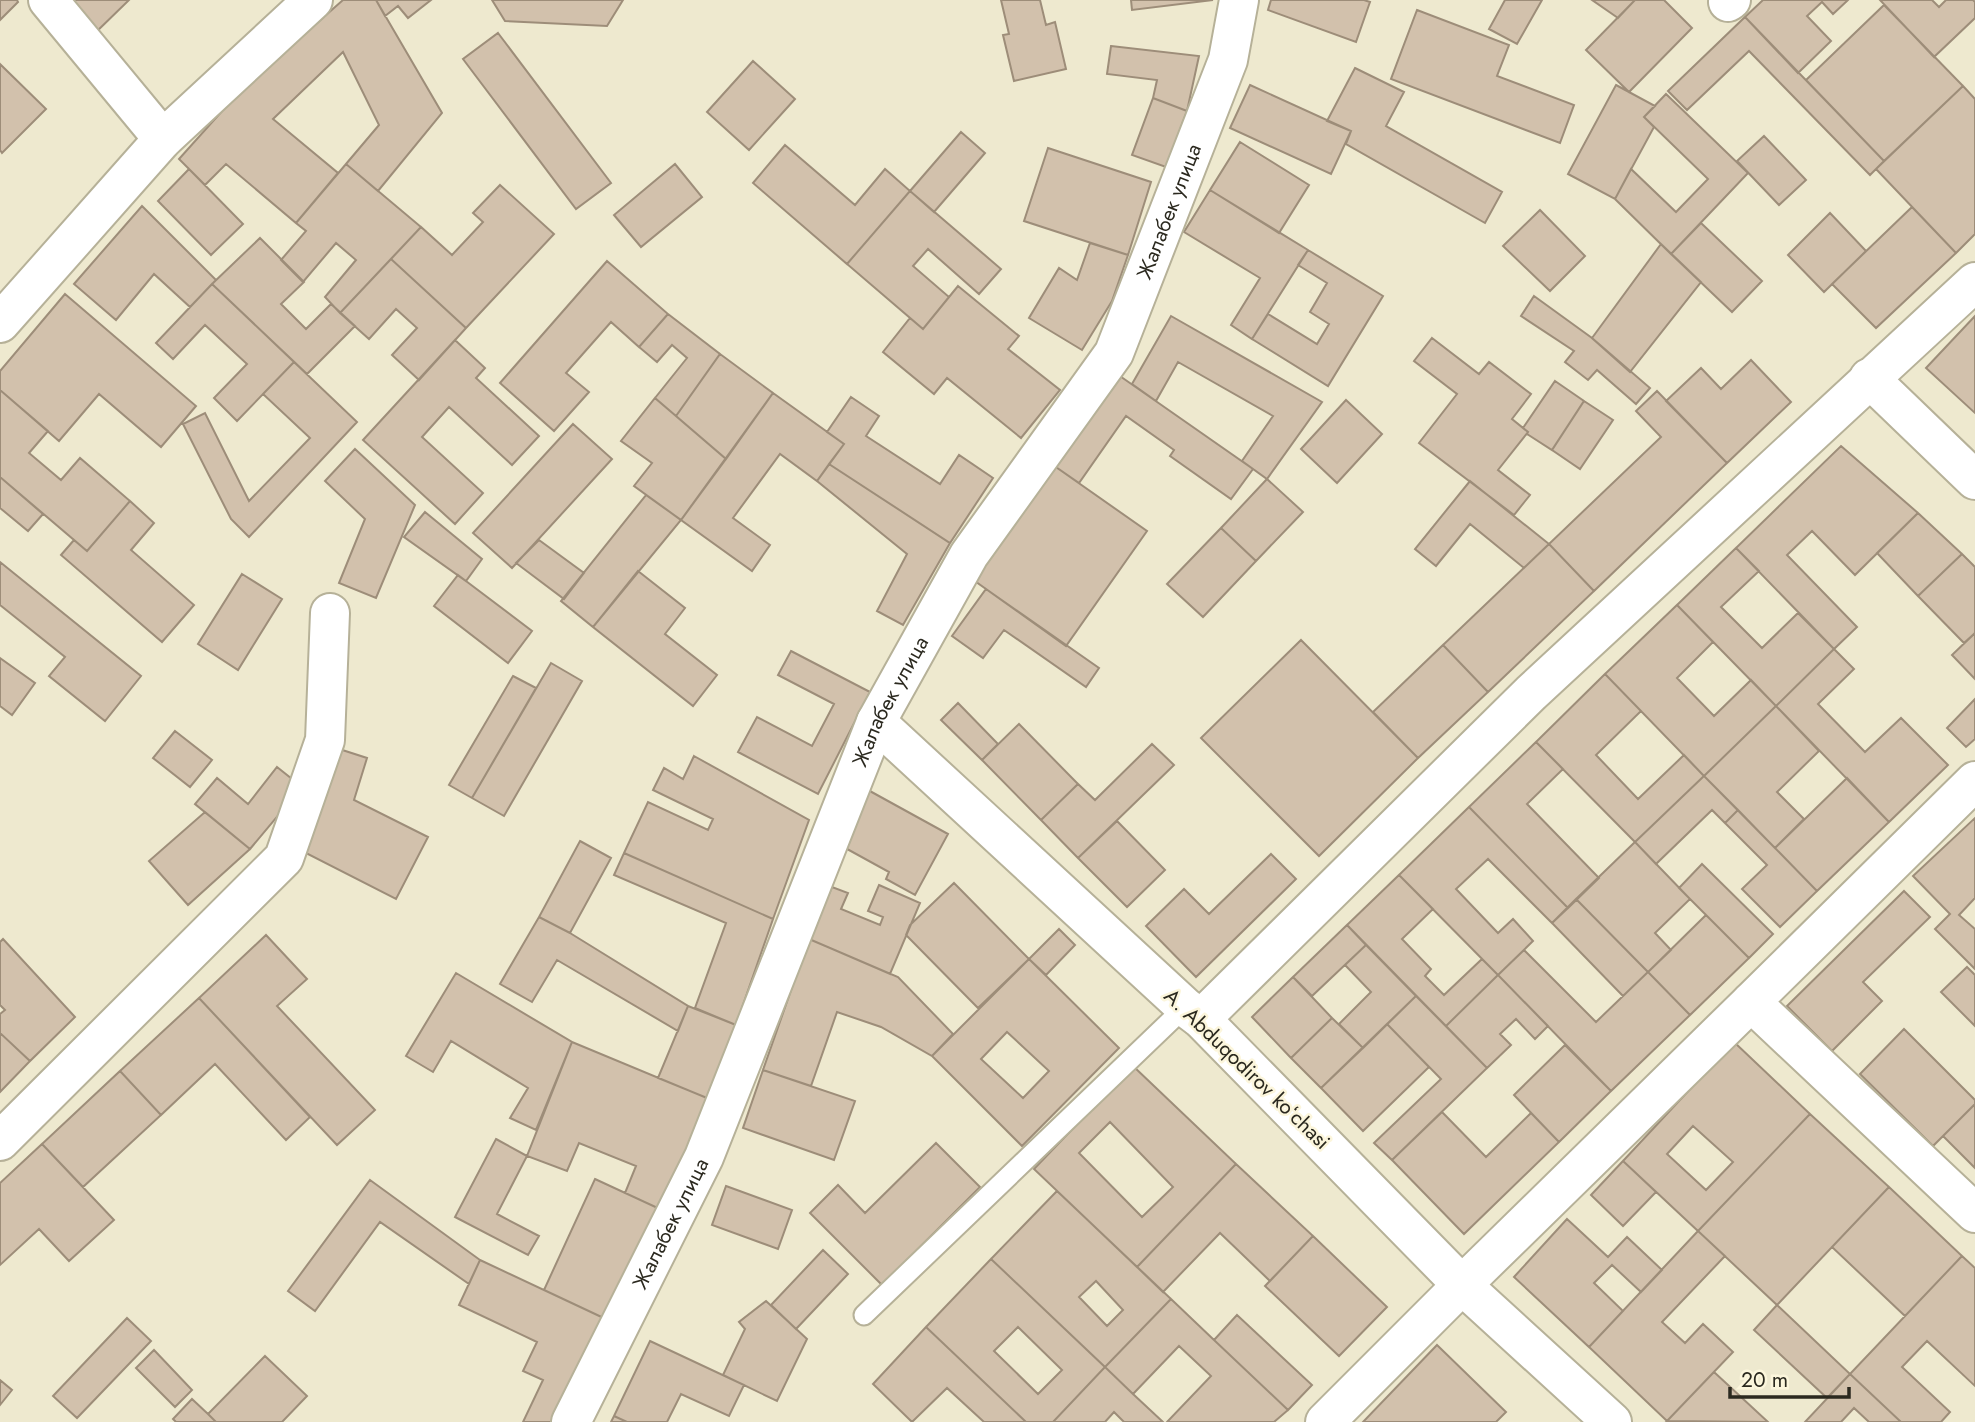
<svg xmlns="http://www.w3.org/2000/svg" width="1975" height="1422" viewBox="0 0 1975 1422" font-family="Jost,sans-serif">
  <rect width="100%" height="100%" fill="#eee9cf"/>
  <!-- building -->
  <path fill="#d2c1ac" stroke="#9d8d79" stroke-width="2" fill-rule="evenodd" d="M0 0H17L18 2 0 20Z
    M58 0H129L92 36Z
    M343 0H376L442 113 378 191 346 164 379 125 343 52 273 119 338 173 296 223 226 164 205 185 179 159 240 91Z
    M376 0H431L408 18 398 6 385 16Z
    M492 0H623L607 26 505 21Z
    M1001 0H1040L1046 25 1055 22 1066 69 1014 81 1003 35 1009 34Z
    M1131 0H1213L1132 10Z
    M1271 0H1364L1370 2 1356 42 1268 10Z
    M1505 0H1542L1517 44 1489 29Z
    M1592 0H1635L1618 18Z
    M1635 0H1664L1692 28 1629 92 1586 50Z
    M1763 0H1848L1833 14 1822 2 1807 16 1831 41 1798 73 1745 17Z
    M1880 0H1932L1939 7 1946 0H1973L1975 2V18L1934 57Z
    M1884 5 1963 86 1884 161 1806 80Z
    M1417 10 1509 45 1497 76 1574 105 1560 143 1391 79Z
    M1745 17 1884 161 1870 175 1749 51 1687 110 1668 91Z
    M498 33 611 183 576 209 463 59Z
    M1111 46 1199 56 1187 111 1153 98 1157 80 1107 74Z
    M753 61 795 99 749 150 707 112Z
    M0 64 46 109 2 153 0 150Z
    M1355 68 1404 92 1386 126 1502 192 1485 223 1346 144 1351 131 1327 121Z
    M1250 85 1351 131 1331 174 1230 128Z
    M1616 85 1655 106 1644 117 1654 127 1615 199 1568 174Z
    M1963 86 1975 99V234L1956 253 1876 169Z
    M1666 94 1748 173 1671 254 1615 199 1631 169 1676 212 1708 179 1644 117Z
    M1153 98 1187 111 1166 167 1132 155Z
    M961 132 985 153 934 212 910 191Z
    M1764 136 1806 180 1779 205 1737 161Z
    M1240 142 1309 185 1279 233 1210 190Z
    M785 145 855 205 885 169 910 191 847 264 753 183Z
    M1048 148 1151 182 1128 255 1024 221Z
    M346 164 421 227 340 313 325 297 356 260 336 243 303 282 281 260 306 231 296 223Z
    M675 164 702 197 641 247 614 215Z
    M189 169 243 224 211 255 158 201Z
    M500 185 554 234 466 328 391 259 421 227 452 255 483 222 473 213Z
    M1210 190 1308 250 1252 339 1231 325 1260 278 1184 232Z
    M910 191 1001 269 979 294 928 249 913 266 949 297 923 329 847 264Z
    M142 206 216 280 190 307 154 274 116 320 74 284Z
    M1912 207 1956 253 1876 328 1832 284Z
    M1540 210 1585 256 1550 291 1503 246Z
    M1830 213 1866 251 1824 292 1788 255Z
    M1701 223 1762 281 1732 312 1671 254Z
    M260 238 304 282 281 304 306 329 331 304 355 326 307 374 212 284Z
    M1090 243 1128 255 1112 301 1082 350 1029 318 1059 268 1077 280Z
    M1661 244 1701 282 1630 372 1592 338Z
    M1308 250 1383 296 1328 386 1252 339 1268 314 1317 344 1329 324 1310 312 1327 283 1298 265Z
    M391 259 466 328 419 380 392 355 417 328 396 309 369 339 340 313Z
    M607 261 668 314 639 347 611 322 566 373 589 392 554 431 500 383Z
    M212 284 294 362 237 421 214 398 247 364 205 325 173 359 156 343Z
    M958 286 1019 336 1008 349 1060 390 1021 438 947 378 934 394 883 352 910 318 923 329Z
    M65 294 196 406 161 447 99 394 59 441 0 390V371Z
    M1534 296 1592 338 1650 388 1636 404 1597 370 1588 380 1565 362 1574 351 1521 316Z
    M668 314 720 354 676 416 655 398 687 358 672 345 657 362 639 347Z
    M1171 316 1322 402 1267 479 1242 461 1273 416 1178 362 1156 401 1132 384Z
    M1975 316V413L1926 368Z
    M1432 338 1479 374 1489 362 1531 394 1512 419 1528 432 1498 470 1530 495 1514 515 1419 443 1457 394 1414 361Z
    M455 340 485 368 476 378 539 436 512 465 449 407 422 437 483 493 455 524 363 440Z
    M720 354 773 393 726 459 676 416Z
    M1751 360 1791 402 1727 463 1666 401 1701 368 1721 389Z
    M294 362 357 422 249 537 231 519 183 424 205 413 249 501 310 438 263 394Z
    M1117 374 1253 469 1231 499 1170 456 1174 450 1126 416 1079 483 1053 465Z
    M1555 381 1584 401 1552 450 1527 434 1528 432 1523 428Z
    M0 390 48 431 29 453 61 480 80 458 130 501 87 551 0 477Z
    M1657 391 1727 463 1594 591 1549 544 1661 437 1636 411Z
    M773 393 844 444 817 481 780 454 733 518 770 545 752 571 681 520Z
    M851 397 879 416 866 436 940 484 959 455 993 478 950 543 829 464 844 444 827 432Z
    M655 398 726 459 681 520 634 486 652 463 621 441Z
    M1346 400 1382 434 1337 483 1301 449Z
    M1584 401 1613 420 1580 469 1552 450Z
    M573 424 612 459 512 568 473 533Z
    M1841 446 1918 513 1855 575 1812 531 1787 555 1857 627 1834 649 1736 548Z
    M355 449 415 505 376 598 339 583 365 519 325 481Z
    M829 464 950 543 903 625 877 611 907 554 817 481Z
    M1053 465 1147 531 1066 646 972 579Z
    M0 477 43 514 28 531 0 508Z
    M1267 479 1303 512 1256 561 1221 528Z
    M1470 481 1549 544 1524 568 1470 524 1436 566 1415 549Z
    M646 495 681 520 593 627 561 601Z
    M130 501 154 523 131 550 194 605 162 642 61 555 74 540 87 551Z
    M425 512 482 559 466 581 404 537Z
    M1918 513 1962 554 1918 596 1877 553Z
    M1221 528 1256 561 1203 617 1167 584Z
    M539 540 584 573 564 599 516 563Z
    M1549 544 1594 591 1488 692 1443 645Z
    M1736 548 1759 571 1721 607 1762 648 1798 613 1834 649 1776 706 1677 605Z
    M1962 554 1975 567V633L1964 643 1918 596Z
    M0 562 141 676 105 721 49 676 65 657 0 605Z
    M638 571 685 608 665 634 717 675 693 706 593 627Z
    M242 574 282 599 238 670 198 644Z
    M458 575 532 631 508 663 434 606Z
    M986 589 1099 668 1086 687 1004 630 983 658 952 636Z
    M1677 605 1713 642 1677 678 1714 716 1751 680 1776 706 1704 776 1605 674Z
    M1975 633V679L1952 655Z
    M1301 640 1418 758 1319 856 1201 738Z
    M1443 645 1488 692 1418 758 1373 712Z
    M1834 649 1854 669 1818 704 1865 752 1901 718 1948 765 1889 822 1776 706Z
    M791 651 870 692 818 794 738 752 757 717 812 746 834 704 778 675Z
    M0 658 35 683 12 715 0 706Z
    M551 663 582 681 504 816 472 798Z
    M1605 674 1641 711 1596 755 1638 799 1684 755 1704 776 1635 842 1536 742Z
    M513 676 536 688 472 798 449 785Z
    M1975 699V739L1966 747 1947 728Z
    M958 703 998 744 982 760 941 720Z
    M1776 706 1819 751 1777 792 1804 819 1775 848 1704 776Z
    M1019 724 1078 784 1041 820 982 760Z
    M175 731 212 760 190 787 153 758Z
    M1536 742 1563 769 1527 804 1599 878 1568 908 1469 807Z
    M1152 744 1174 765 1078 858 1041 820 1078 784 1095 800Z
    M333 747 367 758 354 800 428 837 396 899 300 850Z
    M694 756 809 820 773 919 624 853 648 802 708 830 713 819 653 790 664 768 683 779Z
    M277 767 302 787 250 849 195 804 217 778 248 804Z
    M1704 776 1738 810 1725 823 1712 810 1656 864 1635 842Z
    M1847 778 1889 822 1817 891 1775 848Z
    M868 790 948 834 915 895 886 879 889 872 838 844Z
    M1469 807 1568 908 1552 923 1488 859 1456 889 1498 933 1513 919 1533 941 1498 975 1399 875Z
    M1738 810 1817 891 1780 927 1742 889 1767 865 1725 823Z
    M205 812 250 849 188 905 149 861Z
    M1975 818V898L1959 915 1975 929V969L1935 929 1950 914 1913 876Z
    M1117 821 1165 870 1127 907 1078 858Z
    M580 841 611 858 570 933 539 917Z
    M1635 842 1690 899 1655 933 1671 950 1648 972 1576 899Z
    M624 853 773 919 736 1025 695 1008 726 923 614 875Z
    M1271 854 1296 879 1196 977 1146 926 1184 889 1209 914Z
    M1702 864 1773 934 1749 958 1679 888Z
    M1399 875 1433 909 1402 939 1431 969 1425 976 1444 995 1482 959 1498 975 1446 1026 1347 925Z
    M954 883 1029 959 978 1008 906 935 910 925Z
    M879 885 920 903 890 974 809 939 832 887 848 893 841 909 880 925 883 917 868 911Z
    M1904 891 1930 917 1863 982 1882 1001 1832 1051 1787 1006Z
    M1576 899 1648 972 1623 996 1552 923Z
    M1706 915 1749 958 1690 1015 1648 972Z
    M539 917 570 933 688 1006 678 1031 557 960 532 1002 500 984Z
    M1347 925 1366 945 1312 996 1293 977Z
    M1059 929 1075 945 1046 975 1029 959Z
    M266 935 307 979 277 1006 375 1110 337 1145 199 998Z
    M3 939 75 1017 30 1061 0 1033V1014L5 1010 0 1005V942Z
    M809 939 898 977 953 1034 932 1056 881 1027 837 1012 811 1086 763 1070Z
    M1366 945 1416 996 1363 1048 1339 1024 1371 992 1345 965Z
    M1524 950 1596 1022 1648 972 1690 1015 1611 1091 1498 975Z
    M1029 959 1119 1048 1022 1146 932 1056ZM1007 1032 1049 1071 1023 1098 981 1059Z
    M1967 967 1975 975V1026L1941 992Z
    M456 973 572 1042 536 1130 510 1118 528 1088 451 1041 433 1072 406 1056Z
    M1498 975 1548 1026 1535 1039 1516 1019 1500 1034 1511 1045 1487 1068 1446 1026Z
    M1293 977 1332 1018 1291 1058 1252 1017Z
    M1416 996 1487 1068 1392 1160 1374 1143 1441 1079 1387 1024Z
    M199 998 310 1117 286 1140 215 1064 161 1115 120 1071Z
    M688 1006 736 1025 707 1098 658 1078Z
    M1332 1018 1363 1048 1321 1088 1291 1058Z
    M1387 1024 1429 1067 1363 1131 1321 1088Z
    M1904 1029 1975 1100V1104L1933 1146 1860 1074Z
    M0 1033 30 1061 0 1092Z
    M572 1042 707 1098 662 1210 625 1193 636 1166 579 1143 567 1171 527 1156Z
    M1734 1042 1810 1114 1698 1231 1623 1161ZM1693 1126 1733 1162 1706 1190 1667 1154Z
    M1565 1045 1611 1091 1559 1142 1514 1095Z
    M1133 1066 1236 1164 1137 1267 1034 1169ZM1110 1122 1173 1187 1142 1217 1079 1153Z
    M763 1070 855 1101 834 1160 743 1128Z
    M120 1071 161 1115 83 1187 42 1144Z
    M1975 1104V1168L1943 1136Z
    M1442 1112 1486 1157 1531 1113 1559 1142 1464 1234 1392 1160Z
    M1810 1114 1889 1187 1777 1305 1698 1231Z
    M496 1139 527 1156 497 1214 539 1236 528 1255 455 1217Z
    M936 1143 980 1187 882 1285 810 1213 838 1185 865 1213Z
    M42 1144 114 1220 69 1261 39 1229 0 1265V1183Z
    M1623 1161 1656 1192 1623 1226 1591 1195Z
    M1236 1164 1313 1236 1270 1281 1220 1233 1163 1292 1137 1267Z
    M595 1179 662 1210 610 1321 544 1290Z
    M370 1180 480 1260 469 1284 380 1222 315 1311 288 1291Z
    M726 1186 792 1210 778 1249 712 1225Z
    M1889 1187 1962 1256 1905 1316 1832 1247Z
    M1057 1191 1171 1299 1105 1367 991 1259ZM1096 1281 1123 1310 1107 1326 1079 1297Z
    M1567 1219 1608 1257 1627 1237 1662 1270 1641 1292 1612 1265 1594 1283 1623 1311 1589 1347 1514 1277Z
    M1698 1231 1725 1256 1662 1322 1685 1343 1703 1324 1733 1352 1667 1421 1589 1347Z
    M1313 1236 1387 1307 1339 1356 1265 1286Z
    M823 1250 848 1274 796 1329 771 1305Z
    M1962 1256 1975 1268V1386L1927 1341 1902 1367 1950 1412 1941 1422H1901L1850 1374Z
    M991 1259 1105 1367 1053 1422H1026L926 1327ZM1018 1327 1062 1370 1038 1394 994 1351Z
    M480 1260 610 1321 562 1422H523L543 1380 523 1371 537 1342 459 1305Z
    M1171 1299 1214 1340 1288 1410 1274 1422H1167L1211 1376 1179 1346 1133 1394 1105 1367Z
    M766 1301 807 1339 777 1401 723 1375 745 1329 739 1322Z
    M1777 1305 1850 1374 1827 1398 1754 1330Z
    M1237 1315 1312 1385 1288 1410 1214 1340Z
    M127 1318 151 1341 77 1418 53 1396Z
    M926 1327 1026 1422H984L947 1388 912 1422 873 1384Z
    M650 1341 744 1385 729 1416 681 1394 667 1422H627L614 1416Z
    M1437 1345 1506 1412 1496 1422H1363Z
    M154 1350 192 1390 175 1407 136 1368Z
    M265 1356 307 1396 282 1422H216L208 1414Z
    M1105 1367 1133 1394 1163 1422H1124L1114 1412 1105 1422H1053Z
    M1714 1372 1768 1422 1667 1421Z
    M1850 1374 1901 1422H1869L1854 1408 1841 1422H1805Z
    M0 1380 12 1390 0 1405Z
    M192 1399 208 1414 216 1422H176L173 1419Z
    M614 1416 627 1422H611Z"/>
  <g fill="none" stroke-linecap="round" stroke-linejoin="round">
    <defs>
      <path id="lane" d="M864 1315 1185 1007"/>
      <g id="street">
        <path d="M48 0 163 139"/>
        <path d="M1728 2 1731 0"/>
        <path d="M1869 378 1975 480"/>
        <path d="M876 722 1185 1007 1201 1019 1462 1285 1612 1422"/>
        <path d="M1975 781 1751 1002 1975 1213"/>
        <path d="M1201 1019 1531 693 1975 282"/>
        <path d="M0 1141 284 858 325 740 330 613"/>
        <path id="s1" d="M571 1422 704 1157 876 722 969 555 1114 353 1228 60 1239 0"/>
        <path d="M1325 1422 1462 1285 1751 1002"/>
      </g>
      <path id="secondary" d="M0 323 163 139 313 0"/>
    </defs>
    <!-- lane casing -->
    <use href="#lane" stroke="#b6b198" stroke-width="23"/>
    <!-- street casing -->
    <use href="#street" stroke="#b6b198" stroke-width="42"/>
    <!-- secondary casing -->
    <use href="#secondary" stroke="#b6b198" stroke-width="42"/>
    <!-- lane -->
    <use href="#lane" stroke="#fff" stroke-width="19"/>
    <!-- street -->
    <use href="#street" stroke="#fff" stroke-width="38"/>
    <!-- secondary -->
    <use href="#secondary" stroke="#fff" stroke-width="38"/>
  </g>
  <g text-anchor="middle" stroke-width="5" stroke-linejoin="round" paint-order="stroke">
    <!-- street labels -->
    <g font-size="21" fill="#2b291f" stroke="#fcf6dc">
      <text dy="7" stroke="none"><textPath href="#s1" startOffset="1356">Жалабек улица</textPath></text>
      <text dy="7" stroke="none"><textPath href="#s1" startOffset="789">Жалабек улица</textPath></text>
      <text transform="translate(1247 1069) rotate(44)" y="7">A. Abduqodirov koʻchasi</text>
      <text dy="7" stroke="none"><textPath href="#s1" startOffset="222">Жалабек улица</textPath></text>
    </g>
  </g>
  <!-- scale -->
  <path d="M1730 1387v10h119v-10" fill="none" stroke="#2b291f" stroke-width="3.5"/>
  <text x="1741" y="1387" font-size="21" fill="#2b291f" stroke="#fcf6dc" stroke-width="5" paint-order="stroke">20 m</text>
</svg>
